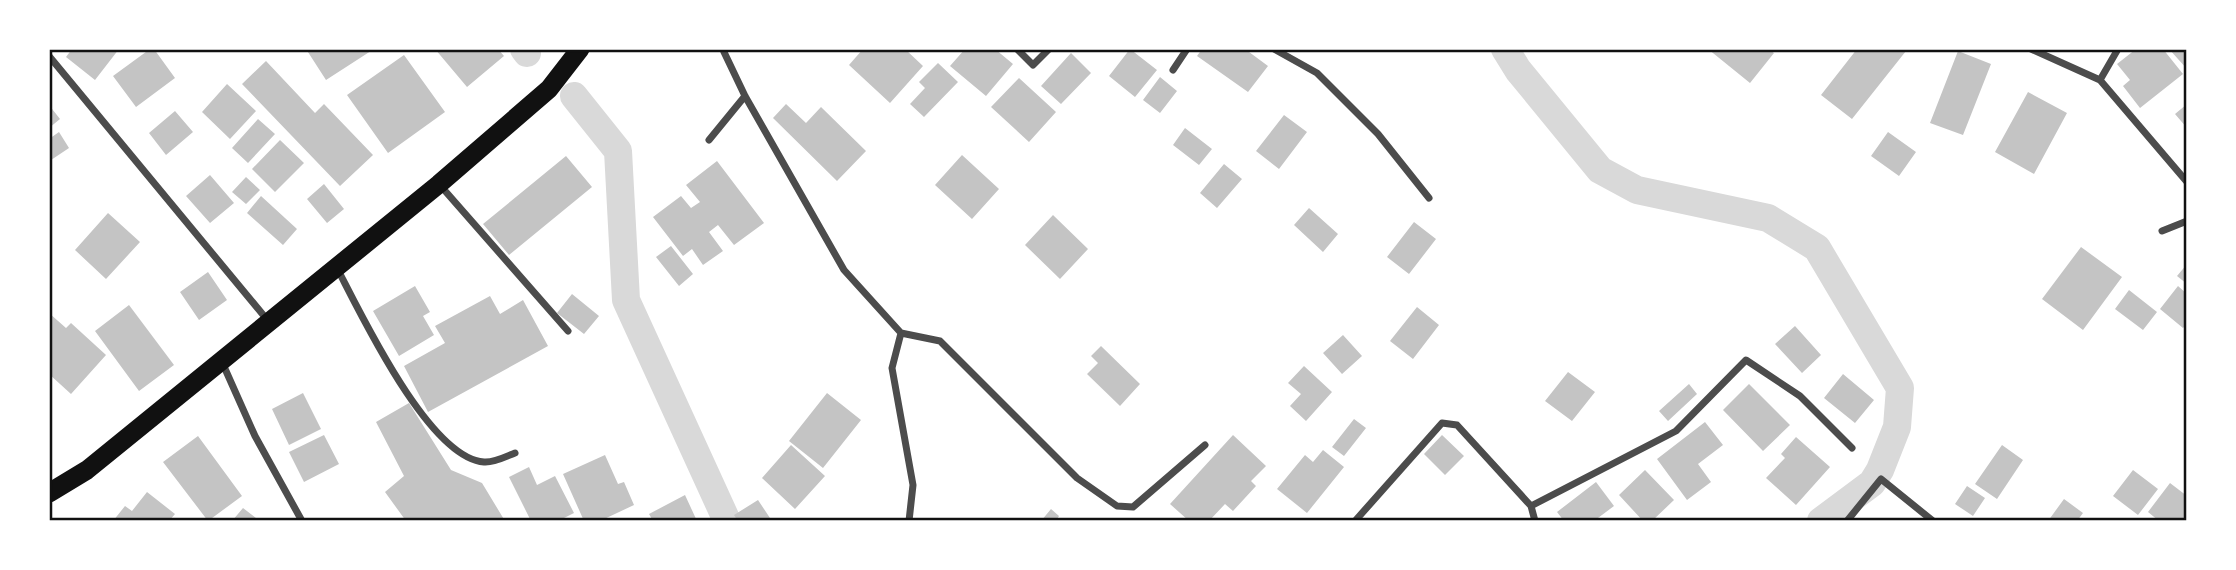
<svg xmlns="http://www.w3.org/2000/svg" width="2236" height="570" viewBox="0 0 2236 570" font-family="'Source Sans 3',sans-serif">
  <rect width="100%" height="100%" fill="#fff"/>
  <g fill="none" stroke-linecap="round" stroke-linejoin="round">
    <!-- canal -->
    <path stroke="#d9d9d9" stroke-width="28" d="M524 49 527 53
      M1505 49 1518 70 1600 170 1637 190 1768 218 1817 248 1900 388 1897 427 1880 470 1872 483 1821 521
      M574 96 618 151 626 300 727 521"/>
  </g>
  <!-- building -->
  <path fill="#c4c4c4" d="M72 49H119L95 80 66 57Z
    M150 49H154L175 78 136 107 113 76Z
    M306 49H374L326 80Z
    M435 49H498L504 56 467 87Z
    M863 49H905L923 66 890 103 849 65Z
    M965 49H995L1013 64 986 96 950 66Z
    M1130 49 1157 70 1135 97 1109 76Z
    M1202 49H1245L1268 66 1248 92 1197 56Z
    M1708 49H1768L1774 53 1750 83Z
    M1857 49 1906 51 1852 119 1821 95Z
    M2136 49H2163L2183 74 2140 108 2123 86 2130 80 2117 64Z
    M2169 49H2187V69Z
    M1958 51 1991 64 1963 135 1930 123Z
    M1071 53 1091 73 1061 104 1041 86Z
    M404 55 445 112 388 153 347 95Z
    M266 61 315 113 324 104 373 155 340 186 242 84Z
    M938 63 958 82 924 117 910 104 925 88 919 82Z
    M1160 77 1177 91 1160 113 1143 100Z
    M1019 78 1056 112 1029 142 991 107Z
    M227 84 256 111 230 139 202 112Z
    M2028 92 2067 113 2034 174 1995 152Z
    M786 104 806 123 821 107 866 151 837 181 773 118Z
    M2187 104V128L2175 114Z
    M49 105 60 119 49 128Z
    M175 111 193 132 166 155 149 133Z
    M1284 115 1307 132 1279 169 1256 151Z
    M258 119 275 134 248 163 232 148Z
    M1185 128 1212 149 1199 165 1173 145Z
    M59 132 69 148 51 160 49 139Z
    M1888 132 1916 152 1899 176 1871 156Z
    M280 140 304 163 275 192 252 169Z
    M962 155 999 189 972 219 935 185Z
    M566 156 592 187 509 255 483 224Z
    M717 161 764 223 734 245 718 225 709 232 723 251 703 265 692 249 683 256 653 217 681 196 691 208 700 202 686 185Z
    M1224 164 1242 179 1217 208 1200 193Z
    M210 175 234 203 210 223 186 196Z
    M246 177 260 190 246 204 232 192Z
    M324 184 344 209 327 223 307 199Z
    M261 196 297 229 283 245 247 213Z
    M1309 208 1338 234 1323 252 1294 225Z
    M108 213 140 242 106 279 75 250Z
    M1053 215 1088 249 1060 279 1025 245Z
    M1414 222 1436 239 1409 274 1387 257Z
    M671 246 693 274 679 286 656 257Z
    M2081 247 2122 277 2083 330 2042 299Z
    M2187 264V284L2177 276Z
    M208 272 227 300 199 320 180 292Z
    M415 286 430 312 423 316 434 335 399 356 373 311Z
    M2178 286 2187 294V324L2183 328 2160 309Z
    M2129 290 2157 312 2143 330 2115 309Z
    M572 294 599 316 584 334 557 313Z
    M490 296 500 314 523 300 548 346 428 412 404 366 445 343 435 326Z
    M129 305 174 365 139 391 95 331Z
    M1417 307 1439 325 1413 359 1390 341Z
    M49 313 66 328 71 323 106 355 71 394 49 374Z
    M1795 326 1821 355 1802 373 1775 344Z
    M1343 335 1362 356 1342 374 1323 353Z
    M1101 346 1140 384 1120 406 1087 374 1098 363 1091 356Z
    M1304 366 1332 392 1306 421 1290 406 1301 394 1288 383Z
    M1568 372 1595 392 1572 421 1545 401Z
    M1843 374 1874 400 1855 423 1824 398Z
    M1689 384 1697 394 1668 421 1659 411Z
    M1749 384 1790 425 1763 451 1723 410Z
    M303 393 321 429 289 445 272 409Z
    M827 393 861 420 823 468 789 441Z
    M409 403 451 470 482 483 505 521H406L385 492 404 476 376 422Z
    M1354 419 1366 428 1344 456 1332 447Z
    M1705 422 1723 445 1698 464 1711 482 1687 500 1657 459Z
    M324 435 339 464 304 482 289 452Z
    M1233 435 1266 466 1251 481 1256 486 1233 511 1225 504 1209 521H1189L1170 504Z
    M1442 435 1464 456 1445 475 1424 454Z
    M198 436 242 496 208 521 163 462Z
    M1796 437 1830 467 1796 505 1766 478 1785 458 1781 454Z
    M791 445 825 476 795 509 762 478Z
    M2002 445 2023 460 1997 499 1975 484Z
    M1323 450 1344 467 1307 513 1277 489 1305 455 1313 462Z
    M605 455 618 484 624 482 634 505 600 521H584L563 474Z
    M529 467 537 485 555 476 574 513 558 521H531L509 477Z
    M1645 470 1674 500 1652 521H1643L1619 495Z
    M2133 470 2158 489 2138 515 2113 496Z
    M1596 482 1614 506 1594 521H1564L1557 512Z
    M2170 483 2187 496V521H2159L2148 512Z
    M1967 486 1985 498 1973 516 1955 504Z
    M147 492 175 514 169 521H113L125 506 132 511Z
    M685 495 697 521H653L649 514Z
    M2064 499 2083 513 2077 521H2048Z
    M758 500 772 521H738L734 515Z
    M243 508 260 521H232Z
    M1051 509 1059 516 1056 521H1041Z"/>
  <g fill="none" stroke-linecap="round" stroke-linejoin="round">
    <!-- minor -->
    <path stroke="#4c4c4c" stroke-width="7" d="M1017 49 1033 65 1049 49
      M1274 49 1317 73 1378 134 1429 198
      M2031 49 2100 80 2187 182
      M724 52 745 96 844 270 901 333 892 368 913 485 909 521
      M49 56 269 322
      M1173 70 1187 49
      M2100 80 2118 49
      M709 140 745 96
      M439 184 568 331
      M2162 231 2187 221
      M337 268C361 314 429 458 484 462 494 463 507 456 515 453
      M901 333 940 341 1077 478 1117 506 1133 507 1205 445
      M222 362 255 436 302 521
      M1531 506 1676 431 1746 360 1800 396 1852 448
      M1355 521 1442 423 1457 425 1531 506 1535 521
      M1847 521 1881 479 1933 521"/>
    <!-- trunk -->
    <path stroke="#111" stroke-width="19" d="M49 493 87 470 439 184 549 89 580 49"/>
  </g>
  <!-- border -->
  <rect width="2236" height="570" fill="none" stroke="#ffffff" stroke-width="102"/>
  <rect x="51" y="51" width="2134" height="468" fill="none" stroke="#111" stroke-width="2.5"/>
</svg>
